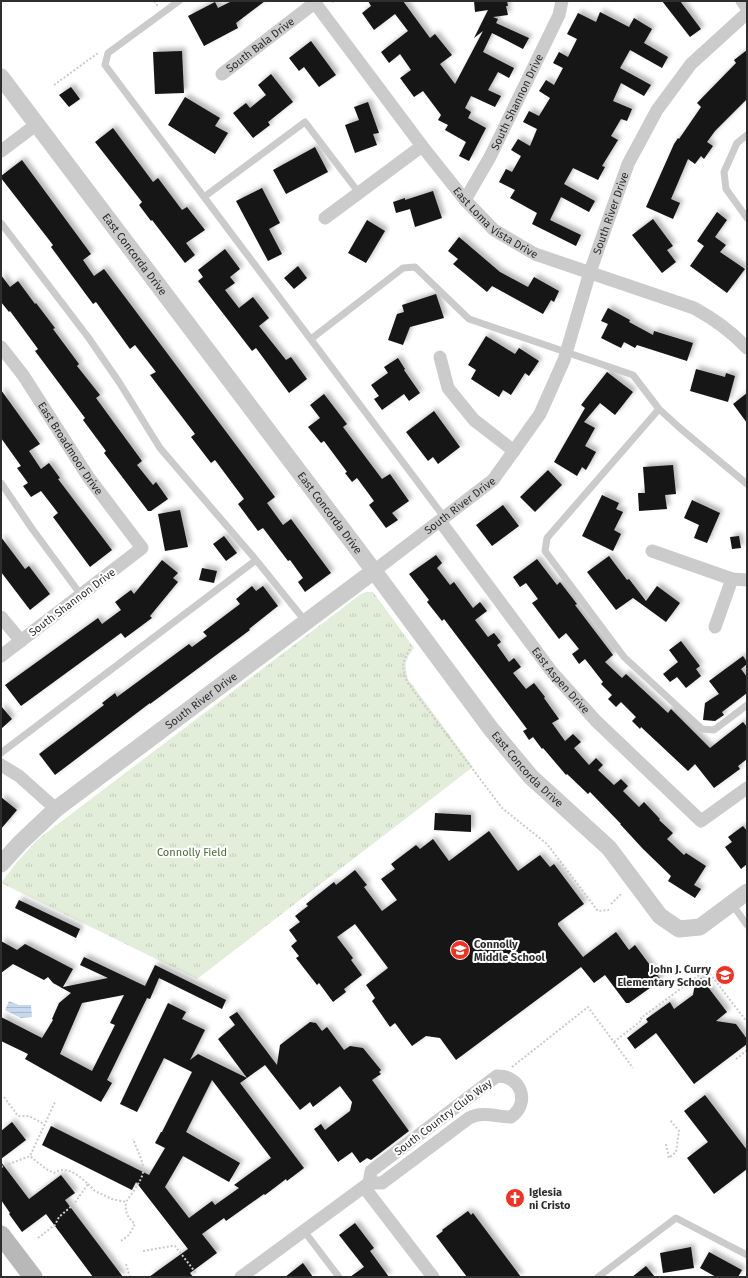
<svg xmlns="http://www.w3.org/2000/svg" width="748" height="1278" viewBox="0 0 748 1278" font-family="'Fira Sans',sans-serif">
  <defs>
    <pattern id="park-tufts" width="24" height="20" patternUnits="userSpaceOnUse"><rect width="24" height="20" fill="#e2edda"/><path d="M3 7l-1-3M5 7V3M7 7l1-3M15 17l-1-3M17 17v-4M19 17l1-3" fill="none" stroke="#c2ccbb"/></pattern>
    <pattern id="water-rules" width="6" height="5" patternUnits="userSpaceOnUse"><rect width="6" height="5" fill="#c5d8ee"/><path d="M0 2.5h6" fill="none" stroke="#aabacc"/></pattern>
    <filter id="shadow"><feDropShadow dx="3.5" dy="-3.5" stdDeviation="2" flood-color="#0004"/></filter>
  </defs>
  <rect width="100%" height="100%" fill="#fff"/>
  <!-- park -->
  <path fill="url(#park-tufts)" d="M366 592H373L414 648C405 661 404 663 408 679L473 767 197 979 1 883 17 862 37 840 361 594Z"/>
  <!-- water -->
  <path fill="url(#water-rules)" d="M9 1001 19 1005H31L32 1017 21 1018 5 1010Z"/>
  <!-- building -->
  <path fill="#151515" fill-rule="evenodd" filter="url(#shadow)" d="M232 1H265L236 23 238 28 204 46 188 16 215 2 218 8Z
    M368 1H403L430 38 435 34 452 55 440 64 455 84 483 31 474 38 488 10 475 12 474 1H507L508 6H506L508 15 493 17 498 19 496 23 529 38 523 49 492 33 483 52 514 68 509 78 498 72 488 90 501 96 495 107 471 96 465 108 471 112 468 118 486 128 469 161 459 156 466 142 445 130 448 125 438 120 441 115 423 91 414 97 400 78 411 70 400 54 389 63 381 52 408 31 395 14 374 30 362 13 371 6Z
    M662 1H680L701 29 690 37Z
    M600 12 629 27 634 18 652 29 644 43 668 57 662 68 630 50 620 68 651 85 644 96 621 83 613 101 632 109 627 121 621 119 611 136 618 140 602 166 605 167 598 180 573 168 564 184 595 201 589 212 561 197 550 220 581 235 576 246 532 224 537 213 510 198 515 190 499 182 506 169 512 172 521 156 511 150 518 139 530 146 537 129 523 122 529 111 539 116 550 98 539 91 546 80 554 85 563 68 553 63 559 52 568 57 577 39 567 34 578 13 596 22Z
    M311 41 336 75 319 87 304 67 299 71 289 58Z
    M747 50V99L715 131 707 142 713 146 704 159 701 156 695 164 688 159 671 199 680 203 673 219 646 207 674 144 678 138 679 139 701 107 697 103 736 63 734 60Z
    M182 51 184 93 155 94 153 52Z
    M271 74 293 102 268 122 270 125 253 138 233 113 246 103 250 108 266 95 258 85Z
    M71 87 80 99 69 107 59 95Z
    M185 97 220 118 215 126 228 133 215 154 168 125Z
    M368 102 379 133 373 134 377 145 355 153 345 125 359 120 354 107Z
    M113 128 153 182 158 178 182 210 187 207 205 230 186 243 195 255 185 263 152 220 151 221 139 205 142 202 95 142Z
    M315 147 328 172 286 194 273 170Z
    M22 160 91 254 83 260 94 276 104 269 275 497 267 503 283 525 291 519 331 573 305 592 298 582 303 578 290 560 288 561 263 528 258 531 238 504 244 499 215 460 211 463 191 437 195 434 150 375 156 372 135 345 130 349 96 302 93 304 51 247 53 245 1 178V176Z
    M262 188 280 223 269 229 282 254 268 261 236 201Z
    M433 191 442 218 415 227 410 209 396 213 393 202 405 198V200Z
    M717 212 727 220 715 237 726 245 720 252 745 269 727 293 690 266 704 246 697 241Z
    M653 219 673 246 667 250 676 262 662 273 632 235Z
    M367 220 385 231 366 263 348 253Z
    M459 237 500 272 528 287 534 277 559 291 554 302 551 300 543 314 492 286 487 292 453 264 458 259 448 251Z
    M225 249 240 269 230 277 235 283 225 290 239 308 253 297 269 318 259 326 286 360 291 357 307 379 289 393 256 348 252 351 198 281 203 277 198 270Z
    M298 266 307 278 294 289 284 278Z
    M1 275 10 287 18 281 35 304 36 303 55 328 53 329 79 364 77 366 100 395 96 398 142 461 137 465 153 485 156 482 168 499 151 511H148L104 453 106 451 83 420 85 418 35 351 38 349 10 311 9 312 1 302Z
    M436 294 444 318 410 327 403 345 388 340 397 314 404 312 402 305Z
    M608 308 630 320 629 322 653 335 654 331 693 343 687 361 637 345 635 348 624 342 621 348 601 338 608 324 601 321Z
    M486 336 515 354 519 348 539 361 529 376 525 373 511 395 503 390 499 397 471 379 476 370 468 365Z
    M398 358 405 369 404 370 420 393 409 401 404 394 382 410 374 399 379 396 371 385 388 373 384 367Z
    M696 369 725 377 726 373 735 376 728 402 690 391Z
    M607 372 633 392 615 415 600 403 584 422 595 428 585 446 596 452 586 470 582 467 577 476 554 462 585 408 581 405Z
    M1 390 40 444 29 451 41 469 49 463 60 478 58 479 112 550 90 567 53 517 58 513 41 491 31 497 23 486 28 483 17 468 21 466 1 438Z
    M747 393V423L733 404Z
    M324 394 347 424 343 427 382 479 390 474 409 501 392 513 398 520 386 528 369 505 374 501 357 478 352 482 345 473 347 472 324 441 321 443 308 427 320 418 310 405Z
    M434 411 460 447 438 464 433 457 428 461 406 432Z
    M673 465 676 494 665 495 667 509 639 511 638 493H645L643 467Z
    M548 470 562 485 535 512 520 497Z
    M602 495 619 503 616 509 623 512 614 530 621 534 613 551 582 536Z
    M692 500 720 513 707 543 694 538 699 525 684 518Z
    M503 505 519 526 492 546 476 525Z
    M180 510 188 547 165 551 158 514Z
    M224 536 237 553 226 561 213 544Z
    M739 536 741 548 732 549 730 537Z
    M1 537 25 569 29 566 50 594 30 610 1 572Z
    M436 555 442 563 437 568 450 585 454 582 473 608 480 602 487 611 475 620 488 637 494 633 501 642 497 645 509 662 514 658 521 667 513 673 526 689 534 683 545 697 544 698 559 719 552 723 565 741 573 734 581 742 574 748 589 765 596 758 603 765 598 770 614 785 621 779 628 786 623 791 639 807 644 802 660 819 659 820 673 833 667 839 684 855 686 853 706 866 694 885 701 889 695 898 668 881 671 876 643 849 620 824H621L590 792 588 794 567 774 566 775 543 748 542 749 533 737 529 740 523 731 527 729 444 619 442 621 427 602 429 600 409 574Z
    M609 556 627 580 629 579 646 601 657 586 680 603 666 622 633 598 616 610 587 572Z
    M537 559 557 585 560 582 577 604 575 605 613 655 605 662 622 678 626 674 668 713 671 709 710 748 743 722 747 727V759L738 766 740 769 714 788 695 764 688 771 641 727 640 729 632 721 636 717 621 702 616 707 608 699 612 695 601 684 603 682 585 659 579 664 572 654 579 649 566 633 559 639 532 603 538 599 526 583 520 587 513 577Z
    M162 560 178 573 173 578 178 582 150 616 152 618 125 638 121 633 21 706 5 685 98 618 102 624 121 610 115 602 131 590 134 594Z
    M202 568 217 571 214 583 199 580Z
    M252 586 256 591 263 586 278 606 249 629 250 630 150 704V703L55 775 39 754 104 705 102 703 115 693 117 697 189 644 192 647 207 636 203 632 240 604 236 599Z
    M681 641 700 666 696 669 701 676 686 688 677 677 670 682 663 674 678 662 669 650Z
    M743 656 747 662V664L741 669 747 677V693L722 712 724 715 715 721 703 720 705 703 719 694 709 681Z
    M1 706 12 719 1 729Z
    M1 797 17 810 1 829Z
    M435 813 471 815V832L434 830Z
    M743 826 747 831V864L741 869 725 847 732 842 728 837Z
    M489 831 518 871 540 855 550 867 554 864 584 904 558 923V925L583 957 616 932 629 950 635 945 661 980 629 1003H626L605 975 594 983 581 967 456 1060 440 1038 426 1036 412 1046 395 1023 390 1027 372 1001 375 998 366 985 388 968 355 924 337 937 353 958 351 960 362 975 344 989 346 992 333 1002 319 983 317 985 296 958 299 956 291 946 297 941 289 930 300 922 295 916 308 906 306 904 334 882 336 885 355 870 367 885 364 887 382 911 397 900 381 879 395 869 391 864 416 845 420 849 433 839 449 861Z
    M19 900 80 929 76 938 15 908Z
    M1 941 17 950 25 944 73 969 63 987 108 978 80 965 84 957 145 986 155 965 226 1000 222 1009 159 978 150 999 147 998 107 1080 112 1083 101 1102 25 1059 28 1054 1 1041V1017L42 1038 53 1020 52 1019 59 1003 71 993 53 983 48 977 44 980 13 964 1 973ZM124 995 110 1023 115 1025 92 1071 60 1054 82 1003Z
    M701 978 727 1012 716 1021 736 1024 747 1039V1044L694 1084 656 1033 635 1049 627 1038 648 1022 646 1019 670 1002 674 1009 693 995 695 983Z
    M168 1003 186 1012 182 1019 205 1030 190 1060 198 1054 247 1078 240 1083 304 1168 287 1181 286 1179 265 1195 264 1194 226 1221 224 1218 202 1234 217 1253 190 1273 193 1277H149L188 1249 136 1182 132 1190 42 1145 51 1126 149 1175 165 1148 155 1143 161 1132H162L192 1072 164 1058 137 1112 120 1104ZM212 1080 271 1158 234 1185 239 1188 215 1205 212 1201 189 1218 165 1187 183 1156 229 1182 240 1163 186 1132Z
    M237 1012 277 1065 280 1045 310 1022 316 1023 322 1031 327 1027 344 1050 350 1046 363 1048 381 1070 379 1072 381 1074 372 1080 409 1131 371 1160 367 1158 360 1163 352 1152 338 1162 314 1129 321 1124 325 1130 350 1111 352 1102 340 1086 313 1107 310 1102 300 1110 265 1065 247 1078 218 1039 235 1025 229 1017Z
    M705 1095 747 1150V1169L714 1194 687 1158 708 1142 684 1111Z
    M12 1122 26 1140 1 1159V1131Z
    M1 1162 29 1199 61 1175 75 1193 65 1200 123 1277H93L46 1214 22 1232 9 1214 10 1213 1 1200Z
    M468 1211 471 1215 473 1213 521 1277H467L436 1236 443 1231 442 1230Z
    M355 1223 374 1248 370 1251 389 1277H350L364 1267 339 1235Z
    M691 1247 694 1268 663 1273 660 1253Z
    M709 1252 742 1270 738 1277H716L700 1268Z
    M303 1263 313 1277H285Z
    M646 1266 655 1277H632Z"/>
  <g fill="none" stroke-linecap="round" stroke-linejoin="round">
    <!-- path -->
    <path stroke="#cbcbcb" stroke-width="2" stroke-dasharray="2 2" stroke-linecap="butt" d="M154 1 157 5 156 6
      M332 1 334 3
      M54 85 98 53
      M410 649C401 664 402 666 407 682L502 808 547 844 598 911 609 910
      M611 904 622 893
      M614 1042 642 1020 641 1018 706 970 711 975 747 1022
      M736 1059 747 1050
      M512 1067 588 1007 633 1068
      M4 1097 18 1116H29L44 1124
      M666 1144 669 1158 676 1152 679 1131 670 1120
      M1 1167 30 1156
      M88 1184 95 1191 112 1199 126 1202C131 1194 142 1181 143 1172 145 1164 136 1148 133 1139
      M38 1238 55 1225 59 1217 74 1204 88 1184C78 1175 67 1165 54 1173L46 1169 30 1156 55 1102
      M121 1241 129 1235 135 1224C127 1217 125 1212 126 1202
      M143 1251 172 1246H175L196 1273
      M126 1264 130 1277"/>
    <!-- service -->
    <path stroke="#cbcbcb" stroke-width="7" d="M179 1 108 53 105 65 444 517
      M747 135 737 143 724 172 726 189 747 218
      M204 197 305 122 359 193
      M1 223 88 337 119 382 160 448 256 560 306 622
      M311 339 403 268 415 267 469 319 633 375 659 409 681 429 747 484
      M659 409 547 538 545 551 624 657 702 729 714 730 747 705
      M1 483 33 530 81 595
      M1 753 256 560
      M732 904 747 925
      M304 1231 339 1277
      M598 1277 676 1218 747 1255"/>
    <!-- minor -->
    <g stroke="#cbcbcb" stroke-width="13">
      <path d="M742 1 747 8"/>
      <path id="s1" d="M315 3 422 146 465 200 494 230 535 254 694 308C714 319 731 331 747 348"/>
      <path id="s2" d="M222 74 317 1"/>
      <path d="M1 151 37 124"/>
      <path id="s3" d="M465 200 490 157 559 15 562 1"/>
      <path d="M325 218 422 146"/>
      <path id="s4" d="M1 347 23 375 89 478 142 548 1 656"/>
      <path d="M440 357 448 388 474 420 514 451"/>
      <path id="s5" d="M440 521 552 672 596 721 701 821 747 788"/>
      <path d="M652 551 732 579 747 580"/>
      <path id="s6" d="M374 571 493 480 540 414 564 360 590 272 628 164 657 110 691 64 747 13"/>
      <path d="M1 617 21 641"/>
      <path d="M715 627 732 579"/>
      <path d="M1 765 19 776 56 809"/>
      <path d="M364 1187 433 1277"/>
      <path d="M241 1277 369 1183H382L469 1118C482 1111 498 1117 511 1117 531 1103 521 1075 497 1076L371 1171 369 1183"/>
    </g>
    <!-- tertiary -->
    <g stroke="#cbcbcb" stroke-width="17">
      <path id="s7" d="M1 77 374 571 491 729 531 777 609 848 660 916 679 929 700 927 747 892"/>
      <path id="s8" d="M1 864 20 843 56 809 374 571"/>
    </g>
    <!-- secondary -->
    <path stroke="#b8b8b8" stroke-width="19" d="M1 1235 33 1277"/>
  </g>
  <!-- icons -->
  <defs>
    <symbol id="school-disc" viewBox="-11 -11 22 22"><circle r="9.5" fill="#f23123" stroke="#fff"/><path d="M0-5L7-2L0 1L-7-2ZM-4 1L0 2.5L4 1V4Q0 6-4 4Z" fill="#fff"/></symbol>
    <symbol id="church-disc" viewBox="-11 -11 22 22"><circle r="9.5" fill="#f23123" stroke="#fff"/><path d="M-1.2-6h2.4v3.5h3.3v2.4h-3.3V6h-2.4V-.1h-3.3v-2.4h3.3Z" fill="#fff"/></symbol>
  </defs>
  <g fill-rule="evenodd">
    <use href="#school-disc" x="449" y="939" width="22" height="22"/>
    <use href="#school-disc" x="714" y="964" width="22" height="22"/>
    <use href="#church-disc" x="504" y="1187" width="22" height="22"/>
  </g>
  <g text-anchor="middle" stroke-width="4" stroke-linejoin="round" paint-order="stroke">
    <!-- street labels -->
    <g font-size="11" fill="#2e2e2e" stroke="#fff">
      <text dy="4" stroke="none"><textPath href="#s2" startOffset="48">South Bala Drive</textPath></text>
      <text dy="4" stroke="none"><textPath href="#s3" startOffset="111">South Shannon Drive</textPath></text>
      <text dy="4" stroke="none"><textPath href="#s6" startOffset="444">South River Drive</textPath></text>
      <text dy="4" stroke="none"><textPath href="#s1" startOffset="286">East Loma Vista Drive</textPath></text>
      <text dy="4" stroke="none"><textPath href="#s7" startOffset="222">East Concorda Drive</textPath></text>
      <text dy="4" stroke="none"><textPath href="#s4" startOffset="123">East Broadmoor Drive</textPath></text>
      <text dy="4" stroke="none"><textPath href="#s6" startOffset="108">South River Drive</textPath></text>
      <text dy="4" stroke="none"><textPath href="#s7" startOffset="546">East Concorda Drive</textPath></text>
      <text transform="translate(72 602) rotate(-37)" y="4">South Shannon Drive</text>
      <text dy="4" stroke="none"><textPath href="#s5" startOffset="200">East Aspen Drive</textPath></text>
      <text dy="4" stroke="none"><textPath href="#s8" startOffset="259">South River Drive</textPath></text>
      <text dy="4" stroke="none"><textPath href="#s7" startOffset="870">East Concorda Drive</textPath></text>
      <text transform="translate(443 1117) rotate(-37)" y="4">South Country Club Way</text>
    </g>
    <!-- park labels -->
    <g font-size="11" fill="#496d38" stroke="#fff">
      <text x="192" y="856">Connolly Field</text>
    </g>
    <!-- poi labels -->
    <g font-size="11" font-weight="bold" fill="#2e2e2e" stroke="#fff" text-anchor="start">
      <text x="474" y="948">Connolly<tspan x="474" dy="13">Middle School</tspan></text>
      <text x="711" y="973" text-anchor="end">John J. Curry<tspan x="711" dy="13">Elementary School</tspan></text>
      <text x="529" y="1196">Iglesia<tspan x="529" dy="13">ni Cristo</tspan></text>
    </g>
  </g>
  <!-- border -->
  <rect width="748" height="1278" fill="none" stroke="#2e2e2e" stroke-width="4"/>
</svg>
